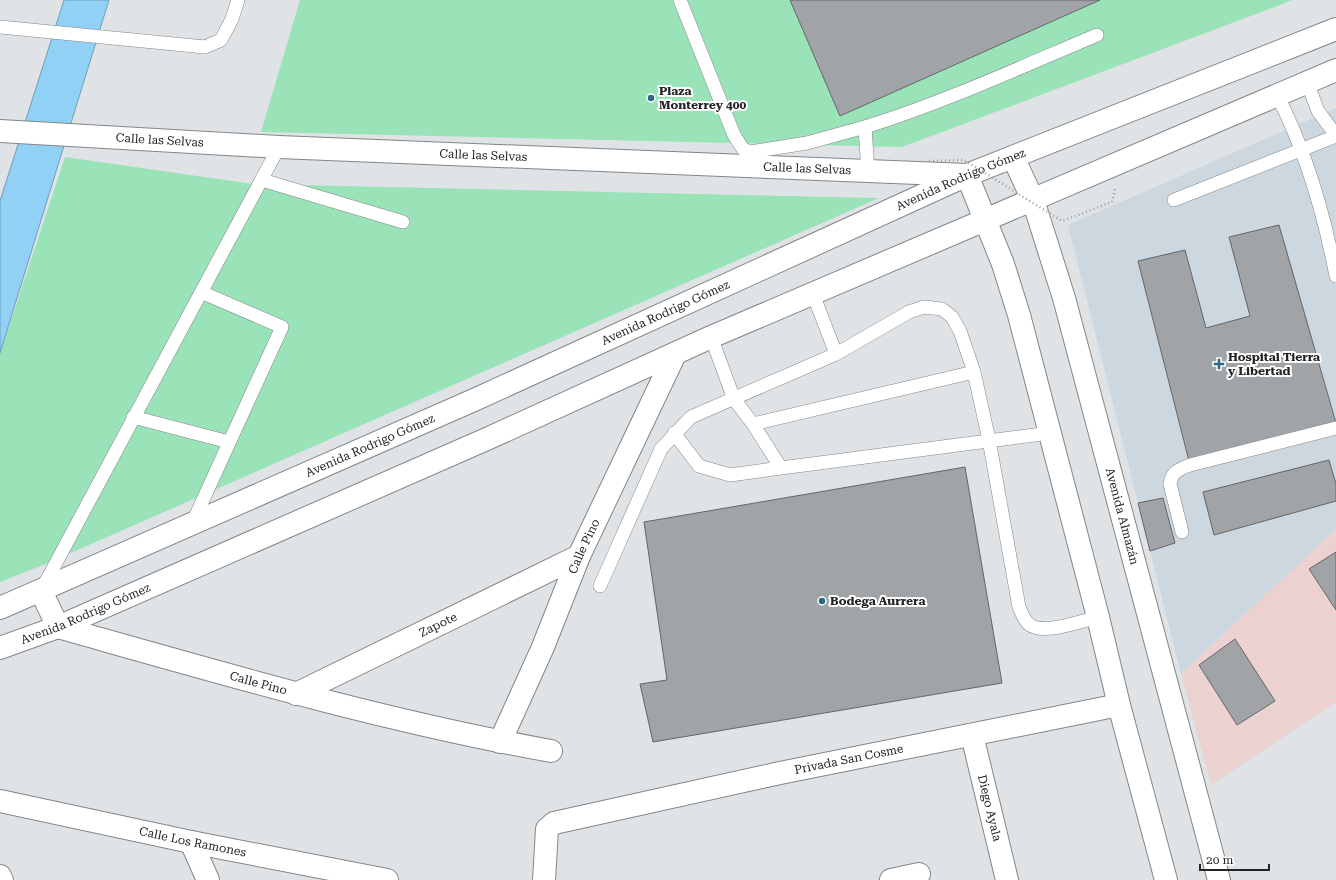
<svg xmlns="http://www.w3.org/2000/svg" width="1336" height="880" viewBox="0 0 1336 880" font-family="'Roboto Serif',serif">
  <rect width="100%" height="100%" fill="#dfe3e6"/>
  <!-- built -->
  <path fill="#cdd7df" d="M1336 108V529L1181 674 1068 225Z"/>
  <!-- education -->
  <path fill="#ecd1d1" d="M1336 529V702L1211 785 1181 674Z"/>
  <!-- green -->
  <path fill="#9ae3b9" d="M300 0H1293L902 147 261 132Z
    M65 157 253 184 879 198 48 563 0 582V353Z"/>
  <!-- water -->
  <path fill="#90d1f5" stroke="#6f9db7" d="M64 0H109L0 353V201Z"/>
  <!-- building -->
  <path fill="#a0a4a7" stroke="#636669" d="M790 0H1100L840 116Z
    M1279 225 1336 423 1189 461 1138 261 1185 250 1206 328 1250 316 1229 237Z
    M1329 460 1336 484V501L1214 535 1203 492Z
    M965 467 1002 683 653 742 640 684 667 680 644 522Z
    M1163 498 1175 543 1150 551 1138 503Z
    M1336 552V610L1309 569Z
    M1235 639 1275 701 1237 725 1199 665Z"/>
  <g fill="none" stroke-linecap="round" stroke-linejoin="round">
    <defs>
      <path id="lane" d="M680 0 734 135 743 149 750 152 807 143 865 127
        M0 27 205 47 221 40 232 19 238 0
        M1307 82 1318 111 1336 135
        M1277 95C1306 151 1324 214 1336 276
        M868 172 865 127C945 102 1021 67 1097 35
        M262 180 403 222
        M1174 200 1336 136
        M813 294 836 354
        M711 337 734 399 753 424 974 372
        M133 417 229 442
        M753 424 781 468 1050 433
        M674 433 699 466 730 475 781 468
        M192 524 282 327 201 292
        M1182 532 1170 484C1172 471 1180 469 1190 465L1336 428
        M600 586 661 449 691 417 836 354 909 312 924 307 942 309 952 317 960 331 974 372 989 440 1019 607C1022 613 1024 621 1030 625 1044 635 1082 621 1098 617
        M42 589 279 147"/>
      <g id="street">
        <path id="s1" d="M0 131 279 147 967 175"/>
        <path id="s2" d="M41 591 58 627C221 673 384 721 551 751"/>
        <path id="s3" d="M296 694 579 556"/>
        <path id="s4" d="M972 735 1007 880"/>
        <path id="s5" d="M500 742 543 647 579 556 675 354"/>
        <path id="s6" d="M0 801 191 842 387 880"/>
        <path d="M191 842 208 880"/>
        <path d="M0 876 2 880"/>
        <path id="s7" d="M544 880 547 829 554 823 780 773 1119 705"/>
        <path d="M891 880 919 874"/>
      </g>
      <g id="secondary">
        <path id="s8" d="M1013 157 1033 200 1064 298 1219 880"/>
        <path d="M967 175 1003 264 1019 315 1098 617 1119 705 1166 880"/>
        <path id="s9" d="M0 608 474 400 967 175 1336 29"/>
        <path id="s10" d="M0 648 58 627 489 438 711 337 1336 70"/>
      </g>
    </defs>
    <!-- lane casing -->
    <use href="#lane" stroke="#838689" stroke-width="14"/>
    <!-- street casing -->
    <use href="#street" stroke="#838689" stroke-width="24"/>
    <!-- secondary casing -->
    <use href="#secondary" stroke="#838689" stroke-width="24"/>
    <!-- path -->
    <path stroke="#9b9ea0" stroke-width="2.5" stroke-dasharray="1 3" stroke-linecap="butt" d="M1112 202 1115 189"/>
    <!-- lane -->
    <use href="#lane" stroke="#fff" stroke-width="13"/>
    <!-- street -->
    <use href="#street" stroke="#fff" stroke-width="22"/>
    <!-- secondary -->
    <use href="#secondary" stroke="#fff" stroke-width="22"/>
    <!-- path-bridge -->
    <path stroke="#9b9ea0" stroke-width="2.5" stroke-dasharray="1 3" stroke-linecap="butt" d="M929 161 964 160 1062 221 1112 202"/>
  </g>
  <!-- markers -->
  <g fill="#2f6881" stroke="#fff" stroke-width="1.5">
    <circle cx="651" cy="98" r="4"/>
    <path d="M1217 358h4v4h4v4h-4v4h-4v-4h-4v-4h4z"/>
    <circle cx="822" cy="601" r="4"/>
  </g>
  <g text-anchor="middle" stroke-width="4" stroke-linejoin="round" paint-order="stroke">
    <!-- poi labels -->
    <g font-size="12" font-weight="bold" fill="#232425" stroke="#fff" text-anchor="start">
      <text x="659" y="95">Plaza<tspan x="659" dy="14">Monterrey 400</tspan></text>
      <text x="1228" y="361">Hospital Tierra<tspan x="1228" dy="14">y Libertad</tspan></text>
      <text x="830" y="605">Bodega Aurrera</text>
    </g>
    <!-- street labels -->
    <g font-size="12" fill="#232425" stroke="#fff">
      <text dy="4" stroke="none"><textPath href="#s1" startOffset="160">Calle las Selvas</textPath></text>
      <text dy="4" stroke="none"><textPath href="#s1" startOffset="484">Calle las Selvas</textPath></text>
      <text dy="4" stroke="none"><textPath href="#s1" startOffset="808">Calle las Selvas</textPath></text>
      <text dy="4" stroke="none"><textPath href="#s9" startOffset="1052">Avenida Rodrigo Gómez</textPath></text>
      <text dy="4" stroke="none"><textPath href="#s9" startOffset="728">Avenida Rodrigo Gómez</textPath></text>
      <text dy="4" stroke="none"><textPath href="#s9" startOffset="404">Avenida Rodrigo Gómez</textPath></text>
      <text dy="4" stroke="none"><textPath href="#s8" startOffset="376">Avenida Almazán</textPath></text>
      <text dy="4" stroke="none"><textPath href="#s5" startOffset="213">Calle Pino</textPath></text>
      <text dy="4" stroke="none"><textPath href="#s10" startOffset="92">Avenida Rodrigo Gómez</textPath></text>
      <text dy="4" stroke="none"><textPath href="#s3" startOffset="158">Zapote</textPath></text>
      <text dy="4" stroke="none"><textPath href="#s2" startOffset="248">Calle Pino</textPath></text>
      <text dy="4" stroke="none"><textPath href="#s7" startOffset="362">Privada San Cosme</textPath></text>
      <text dy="4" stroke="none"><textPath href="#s4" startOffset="75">Diego Ayala</textPath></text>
      <text dy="4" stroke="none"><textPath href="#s6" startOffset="197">Calle Los Ramones</textPath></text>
    </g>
  </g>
  <!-- scale -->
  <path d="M1200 864v6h69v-6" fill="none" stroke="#232425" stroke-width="2"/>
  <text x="1206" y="864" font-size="12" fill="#232425" stroke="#ffffff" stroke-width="3" paint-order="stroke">20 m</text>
</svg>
